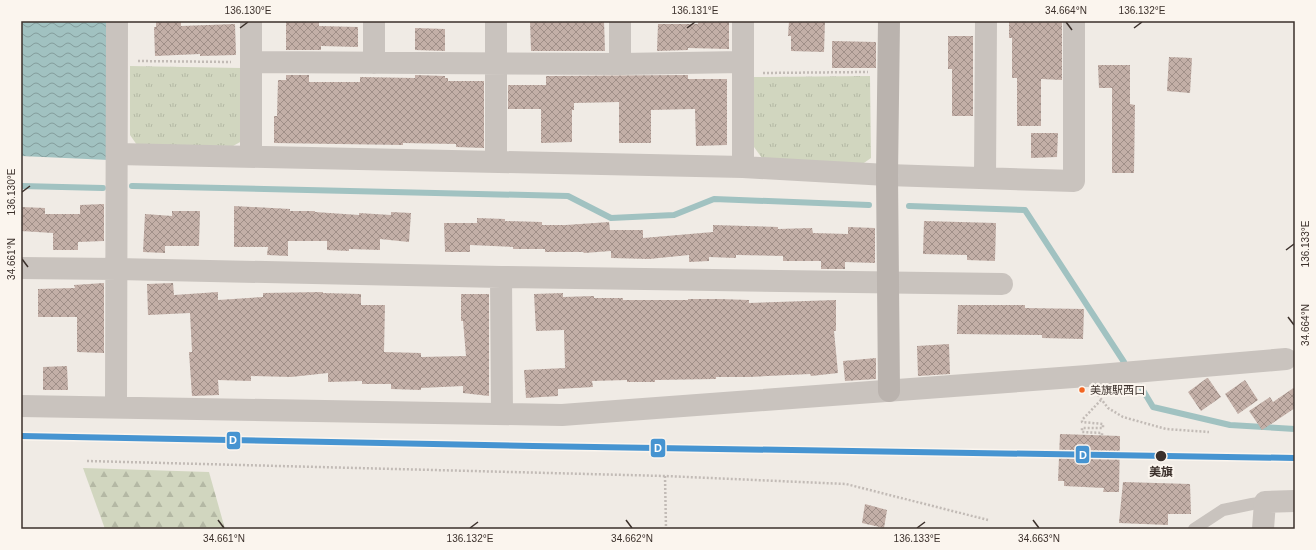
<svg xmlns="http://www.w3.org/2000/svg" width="1316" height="550" viewBox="0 0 1316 550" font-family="Arial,'Noto Sans JP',sans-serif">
  <defs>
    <pattern id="forest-firs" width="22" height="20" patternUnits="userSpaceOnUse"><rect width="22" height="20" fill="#d1d6bf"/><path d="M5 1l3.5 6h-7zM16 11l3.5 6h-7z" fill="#b4b8a4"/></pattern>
    <pattern id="park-tufts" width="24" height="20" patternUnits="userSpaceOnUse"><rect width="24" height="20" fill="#d1d6bf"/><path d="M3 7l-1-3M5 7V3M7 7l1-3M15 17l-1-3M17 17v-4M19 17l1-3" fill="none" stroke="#b4b8a4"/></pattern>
    <pattern id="water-waves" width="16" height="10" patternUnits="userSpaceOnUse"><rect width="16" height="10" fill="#a1c2c1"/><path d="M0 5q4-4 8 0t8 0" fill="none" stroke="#849e9d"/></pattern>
    <pattern id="building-cross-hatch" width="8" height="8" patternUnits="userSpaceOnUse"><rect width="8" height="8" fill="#c3afa7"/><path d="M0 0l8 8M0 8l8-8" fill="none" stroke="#a08f88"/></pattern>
  </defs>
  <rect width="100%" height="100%" fill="#f0ebe5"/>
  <!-- forest -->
  <path fill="url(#forest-firs)" d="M83 468 209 472 225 529H105Z"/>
  <!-- park -->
  <path fill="url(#park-tufts)" d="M130 66 241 68 242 141 233 146 137 145 130 135Z
    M870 76 871 158 861 165 762 158 754 147 753 77Z"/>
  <!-- water -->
  <path fill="url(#water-waves)" d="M21 21H109V160L21 156Z"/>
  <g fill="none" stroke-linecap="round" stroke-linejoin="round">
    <!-- stream -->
    <path stroke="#a1c2c1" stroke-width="6" d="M21 186 103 188
      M132 186 568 196 611 218 674 215 714 199 869 205
      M909 206 1025 210 1124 362
      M1141 387 1153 407 1230 425 1295 429"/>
  </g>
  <!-- building -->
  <path fill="url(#building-cross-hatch)" d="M156 21H181V26L235 24 236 55 200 56V54L155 56 154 27H156Z
    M286 21H319V26L358 27V47L321 46V50H286Z
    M530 21H604L605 51H531Z
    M698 21H729V49L688 48V50L657 51 658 24H698Z
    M789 21H825L824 52 791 51V36H788Z
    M1009 21H1062V80L1041 79V126H1017V78H1012V38H1009Z
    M415 28 445 29V51L415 50Z
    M948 36H973V116H952V69H948Z
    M832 41 876 42V68H832Z
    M1169 57 1192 58 1190 93 1167 91Z
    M1098 65H1130V104L1135 105 1134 173H1112V88H1099Z
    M286 75H309V82H360V77L415 78V75L445 76V78H448V81H484V148L456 147V144L403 143V145L274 143V116H277L278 80H286Z
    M688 75V79H727V145L696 146 695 109 651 110V143H619V102L574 103V110H572V142L541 143V109H508V85H546V76Z
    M1031 133H1058L1057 157 1031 158Z
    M104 204V241L78 242V250H53V233L21 231V207L45 208V214H80V205Z
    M234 206 290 209V211H315V212L359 215V213L391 215V212L411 213 409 242 380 239V250L349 249V251L327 250V241H288V256L267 255 268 247H234Z
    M172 211H200L199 246H165V253L143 252 145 214 172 216Z
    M477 218 505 219V221L542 222V225H566L609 222 610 230H643V238L713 232V225L778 227V229L812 228 813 233 848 234V227L875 228V263L845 262V269H821V261H783V256L736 255V258L709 257V261L689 262V255L649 259 611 258V251L584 253 583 252H545V249H513V247L470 245V252H445L444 223H477Z
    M924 221 996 223 995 261 967 260V255L923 254Z
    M104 283V353L77 352V317H38V289L75 288 74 285Z
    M173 283 174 295 218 292V300L263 297V293L323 292V293L361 294V305H385L384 352 421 353V357L466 356 463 321H461V294H489V396L463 393V386L421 388V390L391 389V384H362V381L328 382V373L291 377 251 376V381L218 380 219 395 192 396 189 352H192L190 313 148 315 147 284Z
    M563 293V297L594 296V298H623V300H688V299H719L749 300V303L836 300V331H834L838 373 811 376 810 374 749 377H716V379L655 380V382H627V380L592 381 593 387 558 389V396L526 398 524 370 565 368 564 330 536 331 534 294Z
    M958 305H1025V308L1084 309 1083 339 1042 338V335L957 334Z
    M949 344 950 374 918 376 917 346Z
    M876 358V379L845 381 843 361Z
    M67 366 68 390H43V367Z
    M1207 378H1208L1221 397 1201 411 1188 392Z
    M1245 380 1258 400 1238 414 1225 394Z
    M1295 387V408L1262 430 1249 411 1270 397 1273 402Z
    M1060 434 1120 436 1119 492H1103L1104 488 1064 486V481H1058Z
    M1123 482 1190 484 1191 514H1168V525L1119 523Z
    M865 504 887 510 884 528 862 523Z"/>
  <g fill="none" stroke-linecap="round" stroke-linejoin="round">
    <!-- path -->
    <path stroke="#c2bbb6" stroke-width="2.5" stroke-dasharray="2 2" stroke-linecap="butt" d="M138 61 231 62
      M763 73 868 72
      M1098 395 1108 408 1123 417 1166 429 1209 432
      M1101 400 1082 420V422L1103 424V428H1082V432L1102 433V435
      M87 461 665 476 846 484 988 520
      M665 476 666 529"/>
    <!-- lane -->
    <path stroke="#c9c3be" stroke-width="12" d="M1194 529 1223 510 1252 504 1265 502"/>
    <!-- street -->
    <path stroke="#c9c3be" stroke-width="22" d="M374 21V63
      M743 21V167
      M251 62 620 64 743 62
      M620 64V21
      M117 154 743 167 887 175 1074 181V21
      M251 156V21
      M496 162V21
      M985 178 986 21
      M21 268 117 269 501 277 1002 284
      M501 277 502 414
      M21 406 562 415 1087 376 1286 359
      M116 407 117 21
      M1263 529 1265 502 1295 501"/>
    <!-- secondary -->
    <path stroke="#bab3ae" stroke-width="22" d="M889 391 887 175 889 21"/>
    <defs>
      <path id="rail-1" d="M21 436 533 446 1295 458"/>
    </defs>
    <!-- rail-1 casing -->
    <use href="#rail-1" stroke="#fbf5ee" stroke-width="9"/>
    <!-- rail-1 -->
    <use href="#rail-1" stroke="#4694d1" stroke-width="6"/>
  </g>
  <!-- ticks -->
  <path fill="none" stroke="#3b302b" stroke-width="1.5" d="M1066 22 1072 30M240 28 248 22M687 28 695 22M1134 28 1142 22M22 192 30 186M1286 250 1294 244M22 259 28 267M1288 317 1294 325M218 520 224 528M626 520 632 528M1033 520 1039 528M470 528 478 522M917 528 925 522"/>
  <!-- markers -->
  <circle fill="#f26522" stroke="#fbf5ee" stroke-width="1.5" cx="1082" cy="390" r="3.5"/>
  <circle fill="#3b302b" stroke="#fbf5ee" stroke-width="1.5" cx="1161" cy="456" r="6"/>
  <g text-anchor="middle" stroke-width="4" stroke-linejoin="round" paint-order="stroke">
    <!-- bus labels -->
    <g font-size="11" fill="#3b302b" stroke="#fbf5ee" text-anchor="start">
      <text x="1090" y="394">美旗駅西口</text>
    </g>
    <!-- stop labels -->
    <g font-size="12" font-weight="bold" fill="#3b302b" stroke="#fbf5ee">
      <text x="1161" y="476">美旗</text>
    </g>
  </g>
  <g stroke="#fbf5ee" stroke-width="1.5">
    <rect x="226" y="431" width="15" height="19" rx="4" fill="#4694d1"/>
    <rect x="650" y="438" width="16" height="20" rx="4" fill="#4694d1"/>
    <rect x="1075" y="445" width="15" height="19" rx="4" fill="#4694d1"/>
  </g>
  <g font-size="11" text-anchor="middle" font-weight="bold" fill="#fff">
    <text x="233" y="444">D</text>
    <text x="658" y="452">D</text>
    <text x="1083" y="459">D</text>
  </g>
  <!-- border -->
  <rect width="1316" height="550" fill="none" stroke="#fbf5ee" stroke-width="44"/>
  <rect x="22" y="22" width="1272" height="506" fill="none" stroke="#3b302b" stroke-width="1.5"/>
  <g font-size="10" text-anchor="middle" fill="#3b302b">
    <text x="248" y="14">136.130°E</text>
    <text x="695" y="14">136.131°E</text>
    <text x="1066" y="14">34.664°N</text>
    <text x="1142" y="14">136.132°E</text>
    <text transform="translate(11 192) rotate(-90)" y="4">136.130°E</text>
    <text transform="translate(1305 244) rotate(-90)" y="4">136.133°E</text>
    <text transform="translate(11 259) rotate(-90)" y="4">34.661°N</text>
    <text transform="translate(1305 325) rotate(-90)" y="4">34.664°N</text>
    <text x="224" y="542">34.661°N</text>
    <text x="470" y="542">136.132°E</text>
    <text x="632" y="542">34.662°N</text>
    <text x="917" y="542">136.133°E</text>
    <text x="1039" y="542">34.663°N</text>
  </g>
</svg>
